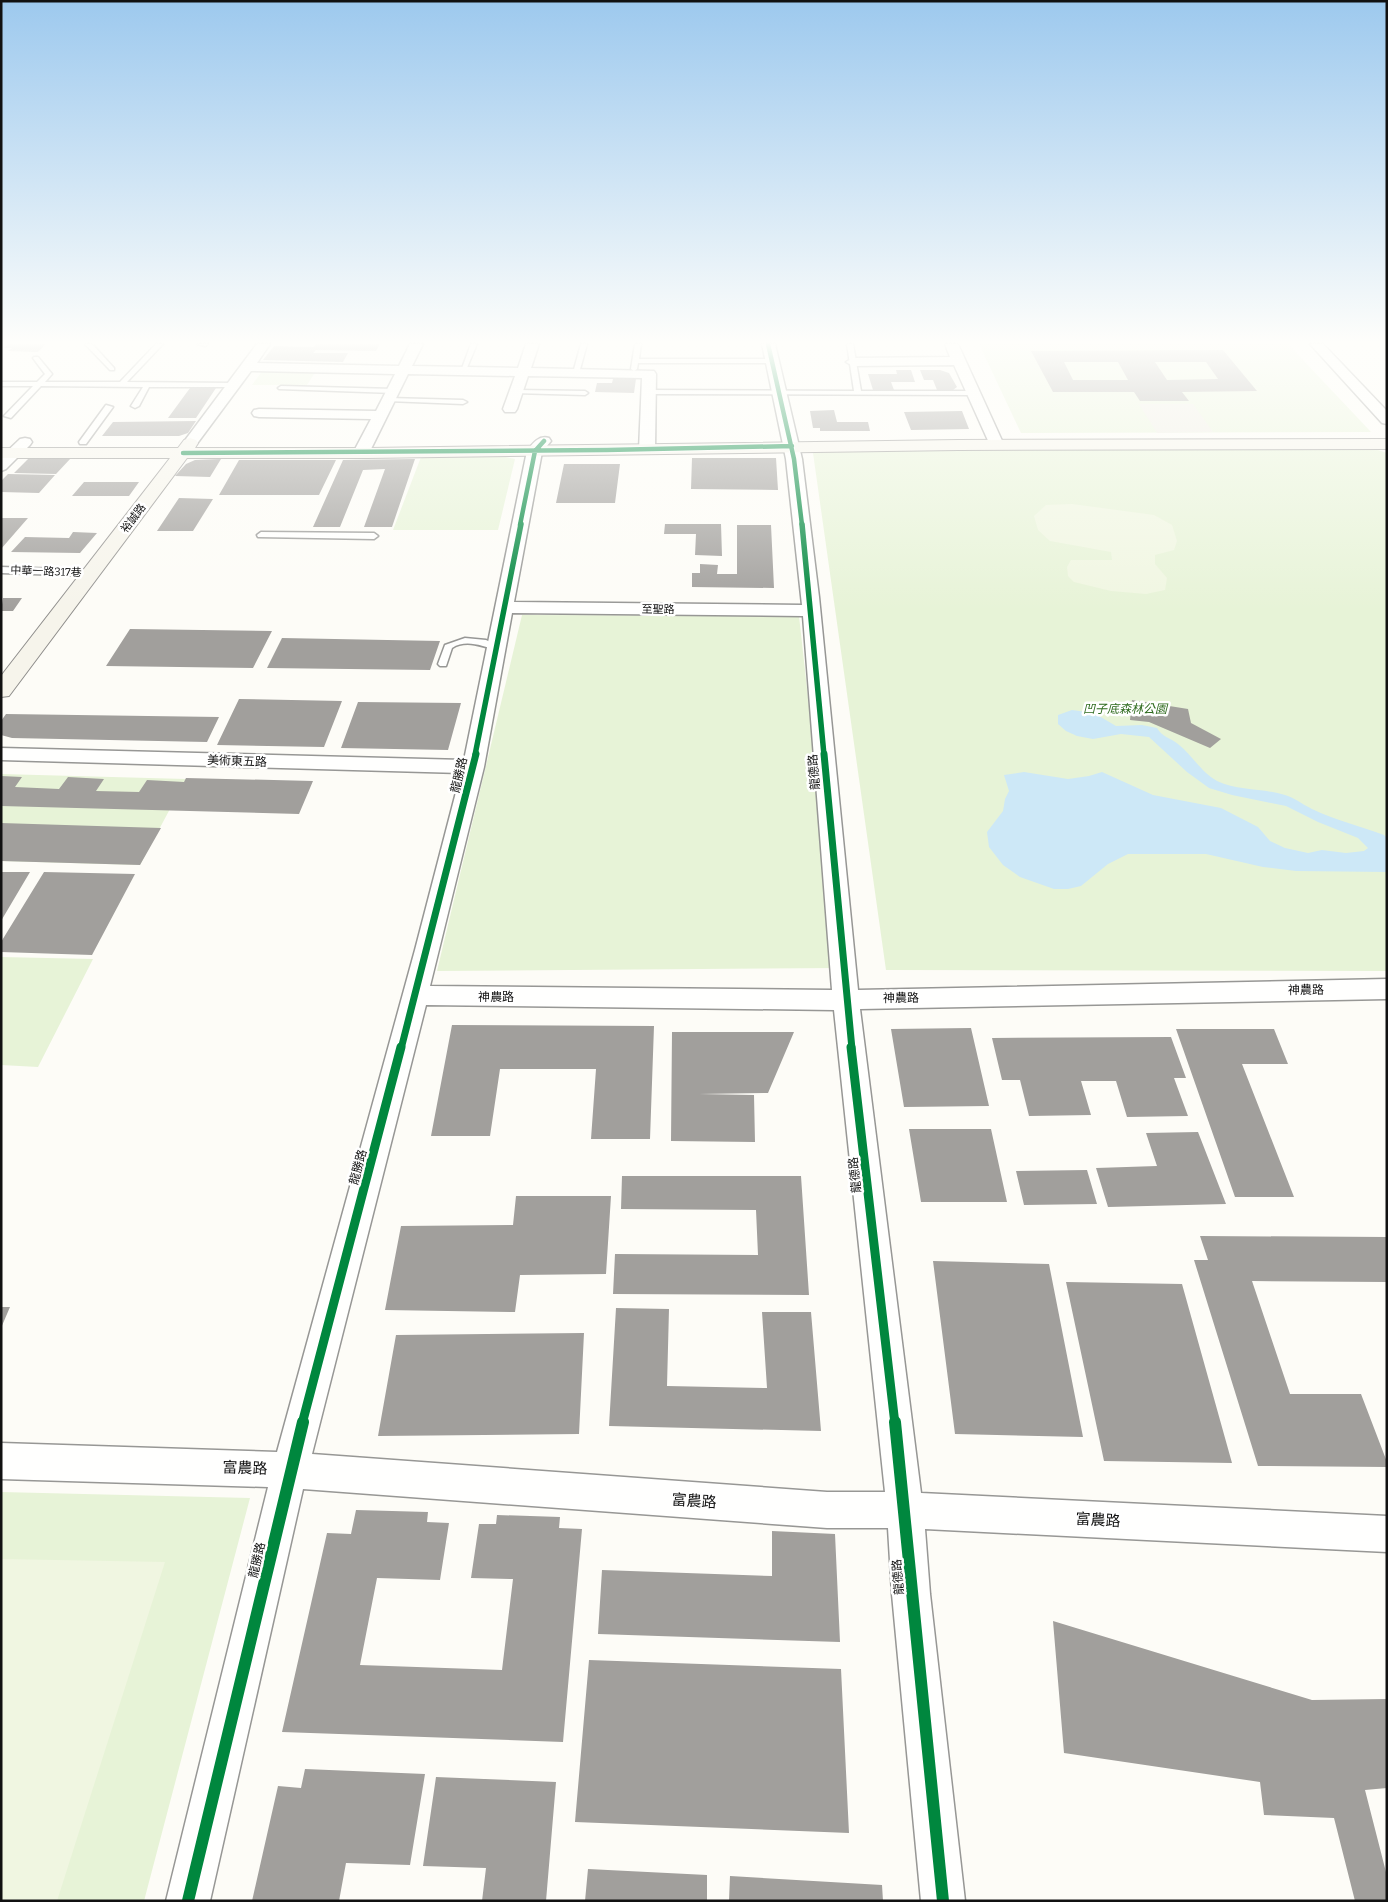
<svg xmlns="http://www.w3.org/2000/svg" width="1388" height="1902" viewBox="0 0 1388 1902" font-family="Bitter,'Noto Sans TC',serif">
  <rect width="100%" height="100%" fill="#fdfcf7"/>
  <!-- green -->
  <path fill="#e7f3d7" d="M979 344H1288L1371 432 1021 433Z
    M263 370 316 371 307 385H252Z
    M826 449H1375L1387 453V971L886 970 813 453Z
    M421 457H506L515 459 498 530H393Z
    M522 615 799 616 838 968 437 971Z
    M1 774 186 779 140 865 1 861Z
    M1 957 93 959 38 1067 1 1065Z
    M1 1492 250 1498 144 1901H1Z"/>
  <!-- pitch -->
  <path fill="#f0f6e1" d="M1072 504 1154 515 1172 525 1177 541 1174 550 1155 555V564L1167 578 1165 590 1146 594 1111 591 1074 582 1068 576 1067 567 1071 560H1112L1111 552 1050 541 1038 530 1034 516 1046 505Z
    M1 1559 165 1562 57 1901H1Z"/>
  <!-- plaza -->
  <path fill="#edebe2" d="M1139 404H1193L1213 432 1157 433Z"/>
  <!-- water -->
  <path fill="#cde8f7" d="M1072 710 1094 713 1116 726 1142 725 1157 728C1162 737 1171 738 1178 744 1192 755 1201 772 1217 781 1239 791 1262 788 1285 795 1295 798 1302 804 1312 809 1335 820 1360 826 1384 835L1387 838V872L1296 871 1263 867 1206 854H1128L1108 864 1081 886 1068 889H1054L1020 877 1003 865 989 847 987 832 1003 811 1005 799 1009 791 1004 775 1024 772 1068 779 1089 776 1102 772 1153 795 1221 808 1258 827 1270 841 1285 848 1308 853 1322 850 1346 853 1364 851 1368 848 1358 838 1318 822 1286 806 1232 795 1209 788 1187 772 1149 737 1121 734 1093 739 1077 736 1066 731 1058 724V715Z"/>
  <!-- building -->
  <path fill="#a19f9c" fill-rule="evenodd" d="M9 344H46L38 352 8 351 12 348H4Z
    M316 344H380L376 351 316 350 313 353H348L343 362 263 360 274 346 314 347Z
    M1223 350 1257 391 1182 392 1189 401H1140L1134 392H1053L1031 351ZM1064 362H1118L1128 380H1073ZM1155 362H1206L1218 379 1167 380Z
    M896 370H911L915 382H891L894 390H873L868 374H897Z
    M920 370H940L949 373 957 387 953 390H937L933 380H924Z
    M613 379H636L634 393 595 392 597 383H612Z
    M190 388H216L196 418H168Z
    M834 410 837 422H868L870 431H820V428H813L810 411Z
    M962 411 969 429 911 430 904 412Z
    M196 421 188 433 179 436H102L113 422Z
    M29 458H71L56 474 14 473Z
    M692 458H776L778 490 691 489Z
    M221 459 210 477 175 476 186 464 195 460Z
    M415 459 392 527H364L385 469 363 470 340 527H313L343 460Z
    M239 460H336L319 495H219Z
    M564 464H620L615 503H556Z
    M8 474 55 475 39 493 1 492V481Z
    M84 482H139L129 496H72Z
    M179 498 213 499 193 531H157Z
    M1 518H28L1 549Z
    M665 524H721L722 556 695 555 696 534H664Z
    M737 525H771L774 588 692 587V573H700V564L718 565 717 574H737Z
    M73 532 97 533 80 553 11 552 25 537 69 538Z
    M3 598H22L13 611H1Z
    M130 629 272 631 253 668 106 666Z
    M282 638 440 641 430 670 267 668Z
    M239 699 342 701 324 747 217 745Z
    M1132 700 1188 709 1191 723 1221 739 1210 748 1149 722 1130 720Z
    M358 702 461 703 448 750 341 748Z
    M6 714 219 717 207 742 12 738 1 735V721Z
    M1 776 22 777 15 787 59 789 68 777 104 779 96 791 139 792 147 780 184 782 186 778 313 781 299 814 1 806Z
    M1 823 161 828 140 865 1 861Z
    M1 872H30L1 921Z
    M44 872 135 874 92 955 1 952V942Z
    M452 1025 654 1026 650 1139H591L596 1069H500L490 1136H431Z
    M971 1028 989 1106 904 1107 891 1029Z
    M1176 1029H1274L1288 1064H1242L1294 1197H1235Z
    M672 1032H794L768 1093 699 1094 754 1095 755 1142 671 1141Z
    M1171 1037 1186 1078H1174L1188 1116 1127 1117 1116 1081H1081L1091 1115 1029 1116 1020 1080H1002L992 1038Z
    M909 1129H991L1007 1202H921Z
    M1198 1132 1226 1204 1108 1207 1096 1168 1157 1166 1146 1133Z
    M1087 1170 1097 1204 1024 1205 1016 1171Z
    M622 1176H801L809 1295 613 1294 615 1254 758 1255 756 1210 621 1209Z
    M516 1196H611L606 1274 520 1275 515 1312 385 1310 401 1226 513 1225Z
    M1200 1236 1387 1237V1282L1252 1281 1290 1394H1361L1387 1462V1467L1258 1466 1194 1260H1208Z
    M933 1261 1049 1264 1083 1437 955 1434Z
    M1066 1282 1182 1284 1232 1463 1104 1461Z
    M1 1307H10L1 1328Z
    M616 1308 669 1309 667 1386 767 1388 762 1312H811L821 1431 609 1426Z
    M584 1333 579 1434 378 1436 396 1335Z
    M356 1510 428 1512 427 1522 449 1523 440 1580 377 1578 360 1665 502 1670 513 1579 471 1578 479 1524H496L497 1515 560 1517 559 1528 582 1529 563 1742 282 1732 327 1533 351 1534Z
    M772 1531 835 1534 840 1642 598 1634 602 1570 772 1576Z
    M1053 1621 1312 1700 1387 1699V1788L1365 1790 1387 1876V1901H1355L1334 1818 1264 1815 1260 1782 1064 1753Z
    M589 1660 841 1669 849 1833 575 1822Z
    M305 1769 425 1774 410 1865 346 1863 339 1901H252L278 1786 301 1788Z
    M436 1777 556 1782 546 1901H482L486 1868 423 1866Z
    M588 1869 707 1875V1901H585Z
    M730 1876 882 1885 883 1901H729Z"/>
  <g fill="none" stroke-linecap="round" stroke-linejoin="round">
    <defs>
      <path id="lane" d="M85 344H92L114 368V370H110Z
        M156 344H163L127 382 234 383 237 385 234 387H149L139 406 135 408 131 406 143 387 41 386 11 418 4 416 33 386H1V382H37L45 374 33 358 34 357H38L52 374 45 382H120Z
        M197 344H208L205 346Z
        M471 344H477L466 370 461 371Z
        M581 344H587L579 373 576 375 573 373Z
        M635 344H641L639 359H772L775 361 772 363H638L637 369 634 371 631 369Z
        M847 344H853L861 391H973L976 393 973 395 647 394 644 392 647 390 854 391Z
        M281 386 394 389 397 391 394 393 279 389 278 388Z
        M516 390 585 391 588 393 585 395 514 393V391Z
        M389 398 463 400 467 402 463 404 387 401 385 400Z
        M106 405 113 407 86 444H80L79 442Z
        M261 532 374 533 378 536 374 539 258 537 257 535Z
        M1 567 92 570 96 573 92 576 1 573Z
        M465 638 486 640 501 647 496 650C482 646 466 639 452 648L446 666H440L438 664 445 645Z"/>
      <path id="street" d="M257 344H270L257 363 399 366 410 344H423L412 366 518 368 526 344H539L531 368 654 371 656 374 655 450 652 453H642L639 450 642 378 528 376 517 409 515 412H505L503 409 515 376 408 374 369 453 366 456H356L353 453 371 419 259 417 254 416 252 413 254 410 259 409 376 411 395 374 251 371 196 445H186L184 442 186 439Z
        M762 344H775L802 459 819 597 858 990 1387 979V999L860 1009 921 1493 1387 1516V1552L925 1529 930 1594 965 1901H921L892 1594 888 1528H827L303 1489 210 1901H166L268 1487 1 1479V1443L277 1452 415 950 461 773 1 760V748L464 760 527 451C533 443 539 435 549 438L551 441 542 452 514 602 802 605 786 459ZM512 613 803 616 832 990 430 986 484 767ZM426 1005 834 1010 885 1492H827L312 1454Z
        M945 344H958L1004 445 1002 448H992L990 445 954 365 853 366 846 362 853 358 950 357Z
        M1310 344H1323L1387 411V424L1382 423Z
        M25 438 30 439 32 442 30 445 6 469 1 471V457L20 439Z"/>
      <path id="secondary" d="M190 438 196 440 198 443 195 448H368L958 440 1387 439V449L958 450 368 458H187L9 696 1 697V676L170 458H1V448H178L184 440Z"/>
    </defs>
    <!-- lane casing -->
    <use href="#lane" stroke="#979795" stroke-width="3"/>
    <!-- street casing -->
    <use href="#street" stroke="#979795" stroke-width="3"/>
    <!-- secondary casing -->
    <use href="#secondary" stroke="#8e8d8b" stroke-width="2"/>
    <!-- lane -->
    <use href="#lane" fill="#fffffe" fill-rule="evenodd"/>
    <!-- street -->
    <use href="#street" fill="#fffffe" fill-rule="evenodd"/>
    <!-- secondary -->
    <use href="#secondary" fill="#f6f4eb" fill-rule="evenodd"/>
    <defs>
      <path id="cycleway-far4" d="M768 344 794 459 802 525
        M183 453 607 450 792 446
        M520 525 535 451 544 441"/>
      <path id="cycleway-far3" d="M802 524 824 755
        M475 755 521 524"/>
      <path id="cycleway-far2" d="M824 754 852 1049
        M401 1049 476 754"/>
      <path id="cycleway-far1" d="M851 1047 895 1424
        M302 1424 401 1047"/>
      <path id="cycleway" d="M895 1422 943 1901
        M188 1901 303 1422"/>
    </defs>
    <!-- cycleway-far4 casing -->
    <use href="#cycleway-far4" stroke="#fff" stroke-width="6"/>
    <!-- cycleway-far3 casing -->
    <use href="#cycleway-far3" stroke="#fff" stroke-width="8"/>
    <!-- cycleway-far2 casing -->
    <use href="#cycleway-far2" stroke="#fff" stroke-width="10"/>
    <!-- cycleway-far1 casing -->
    <use href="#cycleway-far1" stroke="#fff" stroke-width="12"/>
    <!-- cycleway casing -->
    <use href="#cycleway" stroke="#fff" stroke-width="15"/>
    <!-- cycleway-far4 -->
    <use href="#cycleway-far4" stroke="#00873e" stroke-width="4.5"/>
    <!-- cycleway-far3 -->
    <use href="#cycleway-far3" stroke="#00873e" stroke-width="5.5"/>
    <!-- cycleway-far2 -->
    <use href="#cycleway-far2" stroke="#00873e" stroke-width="7"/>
    <!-- cycleway-far1 -->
    <use href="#cycleway-far1" stroke="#00873e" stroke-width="9"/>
    <!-- cycleway -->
    <use href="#cycleway" stroke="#00873e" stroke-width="12"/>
  </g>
  <!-- sky -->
  <linearGradient id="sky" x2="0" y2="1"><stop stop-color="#9dc9ee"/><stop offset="0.56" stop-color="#fefefb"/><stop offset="1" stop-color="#fefefb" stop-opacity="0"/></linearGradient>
  <rect width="1388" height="611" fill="url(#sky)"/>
  <g text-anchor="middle" stroke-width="5" stroke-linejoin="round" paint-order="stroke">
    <!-- far-street labels -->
    <g font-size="11" fill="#111" stroke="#fff">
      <text transform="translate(133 518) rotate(-53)" y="4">裕誠路</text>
      <text transform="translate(46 571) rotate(2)" y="4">中華一路317巷</text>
      <text transform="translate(658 609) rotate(1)" y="4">至聖路</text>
    </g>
    <!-- park labels -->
    <g font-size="12" font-style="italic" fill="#2f6b1f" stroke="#fff">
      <text x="1125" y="713">凹子底森林公園</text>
    </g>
    <!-- street labels -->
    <g font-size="12" fill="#111" stroke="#fff">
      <text transform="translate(237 761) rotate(2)" y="4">美術東五路</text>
      <text transform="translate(814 772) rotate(-95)" y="4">龍德路</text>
      <text transform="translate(459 775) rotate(-77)" y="4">龍勝路</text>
      <text transform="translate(1306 990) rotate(-1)" y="4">神農路</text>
      <text x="496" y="1001">神農路</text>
      <text transform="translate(901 998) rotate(-1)" y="4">神農路</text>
      <text transform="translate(358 1167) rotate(-75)" y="4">龍勝路</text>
      <text transform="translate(855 1175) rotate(-96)" y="4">龍德路</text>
      <text transform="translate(257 1560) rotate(-77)" y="4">龍勝路</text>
      <text transform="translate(898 1577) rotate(-95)" y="4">龍德路</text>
    </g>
    <!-- near-street labels -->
    <g font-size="15" fill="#111" stroke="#fff">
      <text transform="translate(245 1468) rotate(2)" y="5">富農路</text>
      <text transform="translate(694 1501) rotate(4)" y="5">富農路</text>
      <text transform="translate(1098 1520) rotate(3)" y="5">富農路</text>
    </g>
  </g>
  <!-- border -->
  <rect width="1388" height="1902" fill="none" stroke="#111111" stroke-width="5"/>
</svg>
